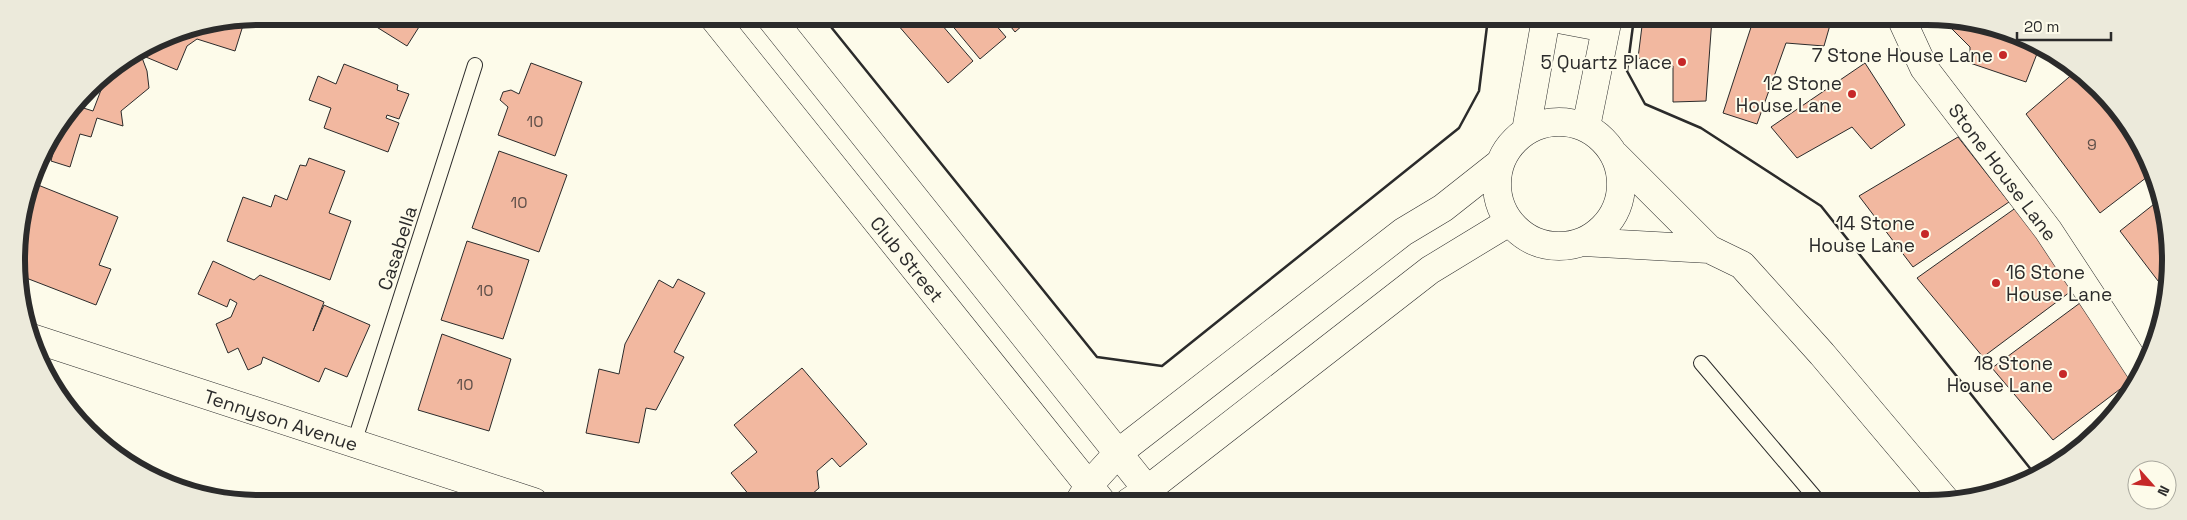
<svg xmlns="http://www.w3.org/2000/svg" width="2187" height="520" viewBox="0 0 2187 520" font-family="'Space Grotesk',sans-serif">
  <rect width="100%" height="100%" fill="#fdfbea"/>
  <!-- building -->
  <path fill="#f2b8a0" stroke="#2b2b2b" d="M359 16H419L424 19 407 46Z
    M891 17H935L973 61 948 83Z
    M945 17H989L1006 37 980 59Z
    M1003 17H1032L1015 32Z
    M1643 18H1712L1706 101 1673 102V66L1638 58Z
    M1754 18H1832L1824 46 1786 43 1757 124 1723 113Z
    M1955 18 2040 46 2026 82 1970 63V47L1951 28Z
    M245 19 235 51 197 39 187 46 177 70 141 55 147 71 149 88 121 111 123 126 97 118 91 137 80 134 70 167 51 161 54 149 46 146 77 106 93 111 101 90 92 87 99 77 167 35Z
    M531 63 582 82 555 156 498 135 508 107 500 100 503 92 511 90 519 94Z
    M1865 63 1905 125 1871 149 1852 127 1797 158 1771 127Z
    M344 64 398 85 397 90 409 94 399 119 387 115 386 118 399 123 388 152 324 128 331 108 309 100 318 76 336 84Z
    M2075 72 2121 112 2151 174 2100 213 2026 114Z
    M1958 137 2009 202 1913 267 1859 196Z
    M499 151 567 175 539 252 472 228Z
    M309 158 345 171 329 213 351 221 330 280 227 241 243 197 271 207 275 195 287 200 300 165 306 166Z
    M33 183 118 217 99 265 111 269 96 305 21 276 17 244Z
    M2163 197 2169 292 2168 294 2120 231Z
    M2017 207 2074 289 1983 357 1917 278Z
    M467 241 529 260 503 339 441 320Z
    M213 261 254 280 260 275 324 302 313 331 324 305 370 325 347 377 325 368 319 382 263 357 261 364 248 370 238 348 228 353 216 324 231 317 237 303 230 299 227 307 198 294Z
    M678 279 705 293 674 352 684 357 656 410 646 408 639 443 586 433 599 369 619 374 625 344 659 280 673 288Z
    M2084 300 2132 380 2053 440 1992 368Z
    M442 334 511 359 489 431 418 410Z
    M802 368 867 444 840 467 832 458 817 471 819 488 803 502H755L731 473 757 452 734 425Z
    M2106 423 2099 433 2043 472Z"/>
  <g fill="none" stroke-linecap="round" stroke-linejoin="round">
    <defs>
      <path id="service" d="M1701 363 1819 502
        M354 443 475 65"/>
      <path id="minor" d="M1553 18 1606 28
        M1901 18 1924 68 2048 230 2142 373
        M1497 184a62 62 0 1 1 124 0a62 62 0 1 1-124 0Z
        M1586 127 1608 18
        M1526 131 1546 18
        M1615 155 1709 249 1742 265 1822 354 1947 502
        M1583 242 1709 249
        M29 337 534 502
        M1079 502 1089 485 1118 453 1403 232 1443 208 1500 163
        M1129 502 1147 490 1430 270 1509 222"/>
      <path id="secondary" d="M713 17 1102 502
        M770 17 1157 502"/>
    </defs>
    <!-- service casing -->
    <use href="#service" stroke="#2b2b2b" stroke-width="16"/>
    <!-- minor casing -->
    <use href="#minor" stroke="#2b2b2b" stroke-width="29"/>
    <!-- secondary casing -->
    <use href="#secondary" stroke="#2b2b2b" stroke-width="29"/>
    <!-- service -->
    <use href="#service" stroke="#fdfbea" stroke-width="14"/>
    <!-- minor -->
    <use href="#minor" stroke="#fdfbea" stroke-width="28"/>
    <!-- secondary -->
    <use href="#secondary" stroke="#fdfbea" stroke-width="28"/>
    <!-- wall -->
    <path stroke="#2b2b2b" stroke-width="2.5" d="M823 17 1097 357 1162 366 1459 128 1479 91 1488 18
      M1634 18 1627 71 1645 104 1701 128 1821 206 2037 477"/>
  </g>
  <!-- markers -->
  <g fill="#c62828" stroke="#fdfbea" stroke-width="2">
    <circle cx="2003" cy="55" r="5"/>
    <circle cx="1682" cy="62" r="5"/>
    <circle cx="1852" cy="94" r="5"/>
    <circle cx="1925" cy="234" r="5"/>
    <circle cx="1996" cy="283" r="5"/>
    <circle cx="2063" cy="374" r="5"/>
  </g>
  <g text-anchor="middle" stroke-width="4" stroke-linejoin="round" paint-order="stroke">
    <!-- number labels -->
    <g font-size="16" fill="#5d4e48">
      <text x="535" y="127">10</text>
      <text x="2092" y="150">9</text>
      <text x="519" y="208">10</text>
      <text x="485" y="296">10</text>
      <text x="465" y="390">10</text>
    </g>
    <!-- poi labels -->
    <g font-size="19" fill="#2b2b2b" stroke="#fdfbea" text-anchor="end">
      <text x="1993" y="62">7 Stone House Lane</text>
      <text x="1672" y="69">5 Quartz Place</text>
      <text x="1842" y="90">12 Stone<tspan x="1842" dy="22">House Lane</tspan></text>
      <text x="1915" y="230">14 Stone<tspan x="1915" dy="22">House Lane</tspan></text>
      <text x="2006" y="279" text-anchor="start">16 Stone<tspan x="2006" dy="22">House Lane</tspan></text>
      <text x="2053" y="370">18 Stone<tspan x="2053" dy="22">House Lane</tspan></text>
    </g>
    <!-- street labels -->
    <g font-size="19" fill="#2b2b2b" stroke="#fdfbea">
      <text transform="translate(2003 172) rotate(53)" y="7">Stone House Lane</text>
      <text transform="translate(397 248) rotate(-72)" y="7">Casabella</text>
      <text transform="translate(907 259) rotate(51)" y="7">Club Street</text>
      <text transform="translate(281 420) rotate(18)" y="7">Tennyson Avenue</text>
    </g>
  </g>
  <!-- crop -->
  <path d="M0 0H2187V520H0ZM260 25H1927A235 235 0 0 1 2162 260V260A235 235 0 0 1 1927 495H260A235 235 0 0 1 25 260V260A235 235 0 0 1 260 25Z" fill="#eceadb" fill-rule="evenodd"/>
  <path fill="none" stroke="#2b2b2b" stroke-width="6" d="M260 25H1927A235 235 0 0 1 2162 260V260A235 235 0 0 1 1927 495H260A235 235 0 0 1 25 260V260A235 235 0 0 1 260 25Z"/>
  <!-- north arrow -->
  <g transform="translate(2152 485) rotate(117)"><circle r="24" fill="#fdfbea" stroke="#a9a89e"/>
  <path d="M0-4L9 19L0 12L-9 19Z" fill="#c62828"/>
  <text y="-8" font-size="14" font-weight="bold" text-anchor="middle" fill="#2b2b2b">N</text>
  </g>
  <!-- scale -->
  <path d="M2017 32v8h94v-8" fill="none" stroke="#2b2b2b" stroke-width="2.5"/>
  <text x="2024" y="32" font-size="15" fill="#2b2b2b" stroke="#fdfbea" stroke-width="4" paint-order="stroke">20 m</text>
</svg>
